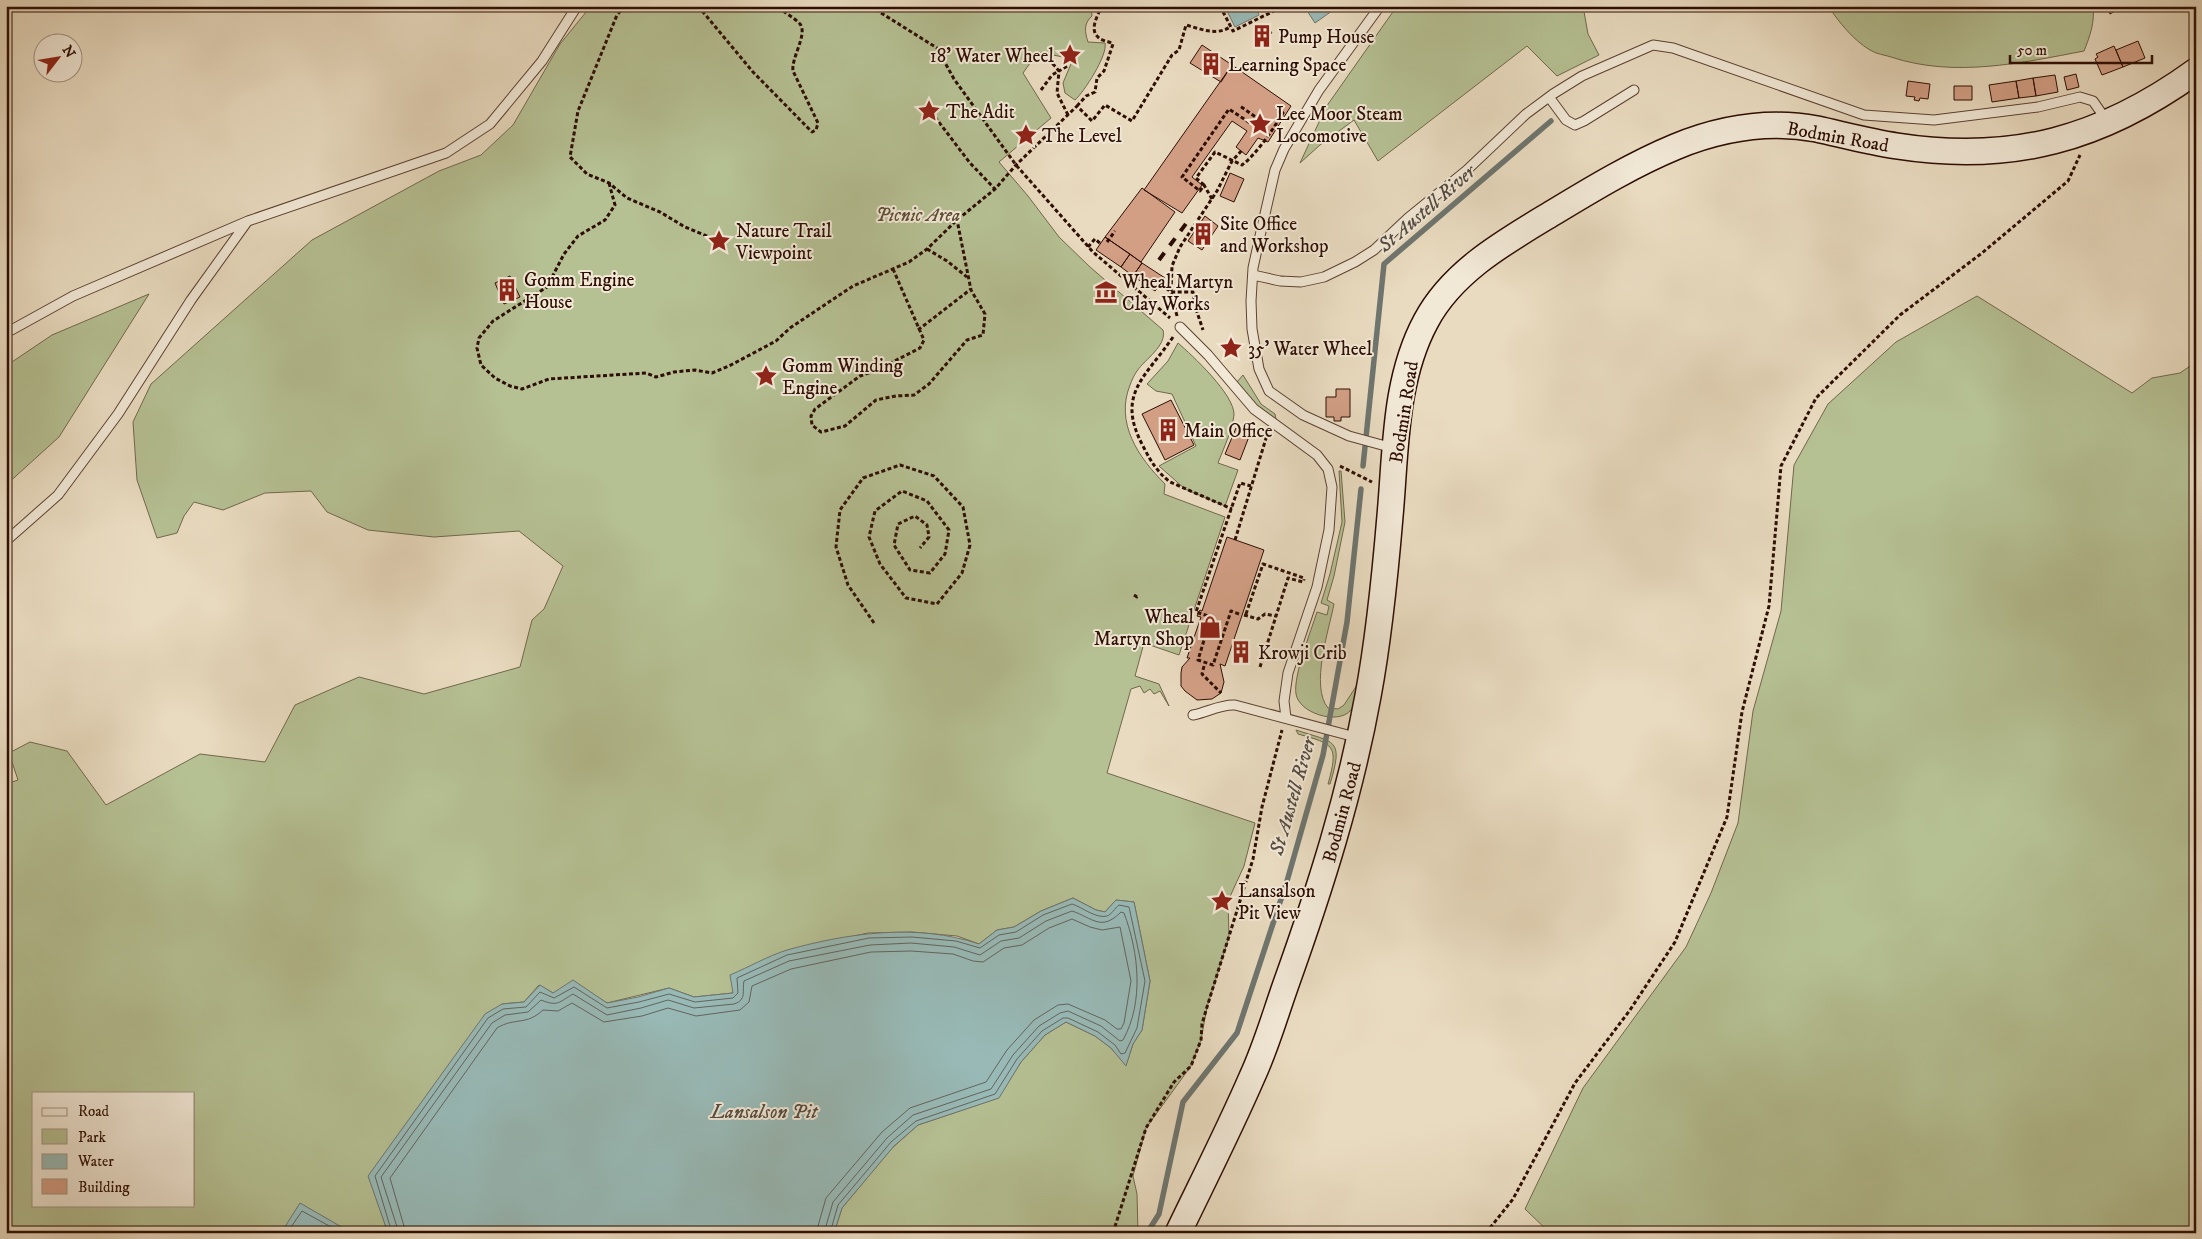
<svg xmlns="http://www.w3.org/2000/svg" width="2202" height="1239" viewBox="0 0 2202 1239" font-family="'IM FELL DW Pica',serif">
  <rect width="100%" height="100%" fill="#e9dbc0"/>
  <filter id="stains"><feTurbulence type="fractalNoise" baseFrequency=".004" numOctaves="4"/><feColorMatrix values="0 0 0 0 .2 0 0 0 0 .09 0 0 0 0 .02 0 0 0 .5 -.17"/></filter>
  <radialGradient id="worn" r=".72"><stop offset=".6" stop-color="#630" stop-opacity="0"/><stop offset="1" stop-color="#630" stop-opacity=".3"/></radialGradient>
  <!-- green -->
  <path fill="#b5c093" stroke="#72674b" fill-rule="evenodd" d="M591 6H1091L1092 16C1083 24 1085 32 1088 42L1105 43C1108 55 1084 92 1075 100L1065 93 1063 83 1073 59 1038 52 1023 73 1051 118 999 162 1028 196 1059 237 1090 267 1163 330C1167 346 1145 359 1137 371 1134 375 1132 380 1130 385 1115 423 1138 457 1165 484L1164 494 1225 517 1179 655 1144 643 1135 676 1159 684 1169 706 1160 691 1154 694 1150 689 1144 693 1140 686 1131 689 1107 773 1255 823 1244 866 1228 901 1229 937 1207 1007 1201 1040 1191 1066 1146 1128 1133 1176 1137 1194 1138 1233H834L842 1208 891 1149 918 1125 998 1098 1021 1062 1045 1035 1066 1022 1095 1036 1111 1048 1126 1065 1133 1044 1142 1030 1150 981 1134 902 1116 900 1105 912 1096 910 1073 898 1041 911 1014 927 997 930 979 944 957 936 912 932 868 933 785 951 733 993 694 997 669 988 607 1003 592 994 553 993 539 985 524 1002 502 1004 369 1176 388 1233H6V784L18 780 9 753 30 742 67 751 106 805 200 754 265 762 295 705 359 677 424 694 520 667 532 620 544 609 563 566 519 531 434 537 368 530 327 512 311 491 265 493 223 510 194 502 184 516 177 533 157 538 137 480 133 422 151 384 312 240 439 171 481 155 513 125 560 44ZM34 1093H194V1205H34Z
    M1397 6H1583L1588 34 1599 55 1557 76 1527 46 1378 161 1354 120 1320 145 1300 163 1326 107Z
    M1828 6H2093C2095 22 2090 36 2084 51 2021 63 1954 78 1891 57 1885 55 1876 54 1870 50 1853 40 1839 22 1828 6Z
    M149 294 59 437 6 485V366L52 335Z
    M1977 296 2132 393 2152 378 2180 373 2196 362V1233H1550L1525 1209 1583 1088 1686 947 1711 893 1738 823 1753 711 1781 611 1794 465 1828 404 1896 342Z
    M1178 343C1192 355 1235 395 1234 415 1232 431 1224 447 1218 463L1238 470 1225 506 1185 489 1159 466 1196 446 1172 394 1156 391 1147 384 1168 361Z
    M1243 375 1261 404 1275 414 1276 419C1259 419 1246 394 1237 382Z
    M1339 471H1341L1345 522 1334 576 1327 600 1334 604C1329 630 1310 686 1328 708L1338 709 1344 705 1359 682C1357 691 1357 704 1350 711 1337 725 1299 713 1296 694 1293 676 1311 631 1317 612L1327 615 1329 606 1321 603 1330 574 1342 522Z
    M1296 730C1335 743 1344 738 1330 784H1328C1339 745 1334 744 1298 734Z"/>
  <!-- water -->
  <path fill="#98bab7" stroke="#6e756f" d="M1232 6H1255L1259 15 1235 27 1226 9Z
    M1304 6H1339L1315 23Z
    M1073 898 1096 910 1105 912 1116 900 1134 902 1150 981 1142 1030 1133 1044 1126 1066 1111 1048 1095 1036 1066 1022 1045 1035 1021 1062 999 1098 918 1125 894 1146 842 1208 834 1233H388L368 1176 485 1014 502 1004 524 1002 540 985 553 993 573 980 607 1003 638 997 669 988 694 997 733 993 730 975C749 967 768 956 787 950 848 933 917 923 979 944L997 930 1014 927 1041 911Z
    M300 1203 352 1233H281Z"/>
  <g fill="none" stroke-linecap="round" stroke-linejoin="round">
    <!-- shore -->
    <path stroke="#63645d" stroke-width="1" d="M287 1233 302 1211 342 1233
      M392 1233 375 1176 488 1018 503 1009 526 1007 540 992 554 998 574 987 607 1008 639 1002 669 994 695 1002 733 998 738 993 737 978 787 955 869 938 912 937 956 941 980 948 999 935 1016 932 1043 915 1072 904C1082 907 1096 919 1107 916 1111 915 1115 908 1119 905L1129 907 1145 981 1137 1028 1125 1053 1121 1054 1115 1045 1098 1032 1068 1018H1063L1042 1031 1017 1059 995 1094 916 1121 891 1142 838 1205 830 1233
      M399 1233 381 1177 492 1023 505 1015 528 1012 541 1000C558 1007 559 1002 573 994L607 1015 641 1008 668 1000 694 1008 734 1004C747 1000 742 991 744 981L789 961 870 945 911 943 954 947 980 955 1001 941 1019 938 1046 921 1072 911C1093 918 1101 932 1121 912L1124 913C1139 953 1144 1002 1123 1040L1120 1041 1101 1026 1068 1011 1060 1013 1039 1026 1013 1055 991 1089 913 1115 887 1138 833 1202 824 1233
      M406 1233 390 1178 497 1028C515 1017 526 1026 543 1010L558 1011 572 1003 604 1022 642 1016 668 1008 696 1016 740 1010 749 1002 752 986 791 969 871 952 911 951 953 954 973 961 983 962 1004 948 1022 945 1049 928 1072 919 1090 927 1102 930 1120 927 1131 981 1124 1023 1121 1029H1117L1105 1020 1068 1004 1058 1005 1034 1020 1007 1050 986 1082 910 1108 882 1132 826 1198 816 1233"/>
    <!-- stream -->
    <path stroke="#6e756f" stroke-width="5.5" d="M1214 6 1216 8
      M1363 466 1384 264 1551 121
      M1147 1233 1159 1214 1183 1102 1237 1033 1287 881 1323 755 1347 622 1361 489"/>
  </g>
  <!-- building -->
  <path fill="#d29f85" stroke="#2e0e03" d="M2106 6H2122V7L2110 14Z
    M1267 26 1272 33 1260 40 1256 33Z
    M2138 41 2145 58 2123 67 2116 50Z
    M1202 45 1232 65 1221 82 1190 63Z
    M2114 46 2123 67 2102 75 2095 59 2098 57 2096 54Z
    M1232 65 1291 106 1268 142 1258 138 1246 155 1236 147 1247 131 1232 121 1192 177 1202 185 1182 213 1144 190Z
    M2076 74 2079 87 2067 90 2064 77Z
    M2055 75 2058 92 2036 96 2033 78Z
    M2033 78 2036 96 2019 98 2016 81Z
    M1908 81 1930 84 1928 99 1920 98 1919 101 1914 100 1915 97 1906 96Z
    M2016 81 2019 98 1992 102 1989 85Z
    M1954 86H1972V100H1954Z
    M1230 173 1244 179 1234 202 1220 196Z
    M1142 188 1175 212 1141 262 1105 237Z
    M1205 216 1218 226 1202 250 1188 241Z
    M1105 237 1130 254 1121 267 1096 250Z
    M1130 254 1142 263 1133 276 1121 267Z
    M1142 263 1165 278 1155 291 1133 276Z
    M510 276 520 297 504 304 495 283Z
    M1336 389H1350V417H1341V421H1334V417H1326V397H1336Z
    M1171 400 1194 445 1165 460 1142 414Z
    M1236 428 1250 434 1240 460 1225 454Z
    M1227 537 1264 550 1225 666 1220 664 1224 682 1221 693 1212 699 1197 700 1185 691 1181 686V673L1182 667 1190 658H1187L1201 617 1197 616 1200 610 1202 611Z"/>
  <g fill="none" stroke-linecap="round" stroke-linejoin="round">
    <defs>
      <path id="service" d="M1380 6 1319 90 1284 149 1275 170 1260 236 1253 268 1251 301 1252 329 1259 369 1269 391 1303 415 1349 436 1393 448
        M1549 97 1566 120 1575 125 1584 121 1634 90
        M1253 275 1280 281 1301 282 1324 277 1355 262 1374 250 1408 218 1467 170 1526 114 1553 94 1582 76 1653 45 1673 48 1864 115 1934 120 2038 107 2080 97 2093 101 2107 121
        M1180 327 1208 355 1254 409 1317 455 1328 469 1332 487 1329 530 1317 587 1288 673 1284 701 1286 718
        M6 333 73 296 248 221 446 153 490 124 542 61 577 6
        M6 541 58 495 118 414 191 300 247 222
        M1193 715C1208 712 1221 704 1235 705L1359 738"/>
      <path id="secondary" d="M1178 1233C1203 1181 1229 1130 1252 1077 1266 1047 1275 1015 1286 984 1320 889 1350 795 1368 696 1379 637 1385 576 1390 516 1396 451 1394 380 1426 321 1453 270 1508 240 1556 211 1594 188 1634 164 1675 147 1721 128 1768 120 1817 129 1844 135 1870 142 1897 146 2012 164 2102 139 2196 71"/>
    </defs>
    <!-- service casing -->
    <use href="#service" stroke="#5d4132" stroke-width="11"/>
    <!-- secondary casing -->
    <use href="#secondary" stroke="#2e0e03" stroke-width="28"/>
    <!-- path -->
    <path stroke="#2e0e03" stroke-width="3" stroke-dasharray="4 2.5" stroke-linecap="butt" d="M625 6 617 15 578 111 570 157 587 174 609 183 627 198 660 212 685 227 719 241
      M698 6 753 72 812 132 816 130 818 123 793 71C791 58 808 34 800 24 795 18 784 13 778 6
      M870 6 937 48 954 79 1016 165 1093 252 1170 318
      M1220 6 1233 31 1284 6
      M1041 90 1052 75 1059 71 1053 64 1051 55
      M1077 106 1086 96 1095 92 1097 78 1104 71 1113 44C1109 41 1101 41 1098 37 1089 29 1098 15 1102 6
      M1068 115 1057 93 1059 71 1069 65
      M935 117 970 163 995 189
      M609 183 615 205 605 220 578 236 564 254 547 287 493 321 479 338 477 348 481 365 495 378 510 386 522 389 549 379 646 373 656 377 674 372 695 370 712 373 729 366 776 341 790 328 853 286 909 262 927 249 957 220 995 189 1016 165 1077 106 1092 121 1105 105 1132 121 1172 55 1179 50 1186 25C1201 29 1216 36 1230 27
      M1204 185 1196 178 1215 152 1242 165C1256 155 1274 128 1283 113L1282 112
      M1212 199 1204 185 1200 191 1182 177 1229 109 1256 127 1260 120 1240 106
      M1107 242 1115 231
      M1088 247 1095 239 1101 244
      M927 249 947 261 967 277
      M893 269 924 340 920 348 875 371 860 376 815 409 811 416 812 425 821 432 845 426 876 400 896 396 914 395 929 384 967 340 983 335 985 314 971 290 957 220
      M1161 284 1171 292H1193L1196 309 1203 330
      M1177 316 1171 292 1172 266 1180 247 1217 191 1232 161 1243 149
      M918 330 971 289
      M1173 337C1146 377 1115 394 1143 446 1150 460 1157 472 1170 482L1232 509
      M1340 466 1372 482
      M1235 540 1267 435
      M1134 595 1137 597 1139 595
      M1239 614 1231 611 1213 665 1198 660 1211 617 1196 612 1240 483 1251 486
      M1246 614 1263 564 1304 578V580
      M1244 615 1258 619 1265 614 1276 616
      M874 623 848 585 836 547 840 510 863 478 900 465 934 476 963 507 970 545 962 573 937 604 906 598 880 564 869 537 875 511 902 491 927 501 949 530 945 554 930 573 910 570 894 545 898 524 915 516 927 525 929 537 920 548
      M1204 666 1202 674 1221 693
      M1260 667 1288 578 1303 582 1304 580
      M1113 1233 1146 1128 1174 1082 1191 1066 1201 1040 1202 1024 1207 1007 1253 859 1262 807 1282 730
      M1486 1233 1513 1199 1575 1083 1630 1010 1675 942 1727 817 1742 712 1769 606 1781 466 1816 398 1900 315 1982 253 2068 181 2080 155"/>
    <!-- service -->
    <use href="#service" stroke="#f1e8d6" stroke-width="9"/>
    <!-- secondary -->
    <use href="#secondary" stroke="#f1e8d6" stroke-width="25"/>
    <!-- rail -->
    <path stroke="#2e0e03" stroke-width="4" stroke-dasharray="9 9" stroke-linecap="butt" d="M1159 260 1191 217"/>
  </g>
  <!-- icons -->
  <defs>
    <symbol id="building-bare" viewBox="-9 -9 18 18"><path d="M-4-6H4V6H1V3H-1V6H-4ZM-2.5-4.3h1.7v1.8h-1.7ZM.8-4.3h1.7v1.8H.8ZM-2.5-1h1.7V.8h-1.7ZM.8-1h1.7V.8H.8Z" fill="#8f2418" stroke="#f1e8d6" stroke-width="2.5" paint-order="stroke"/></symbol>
    <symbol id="sight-bare" viewBox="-9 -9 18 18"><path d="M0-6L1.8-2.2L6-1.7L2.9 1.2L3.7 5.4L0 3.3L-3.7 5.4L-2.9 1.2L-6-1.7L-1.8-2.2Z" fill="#8f2418" stroke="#f1e8d6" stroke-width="2.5" paint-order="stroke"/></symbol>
    <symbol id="museum-bare" viewBox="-9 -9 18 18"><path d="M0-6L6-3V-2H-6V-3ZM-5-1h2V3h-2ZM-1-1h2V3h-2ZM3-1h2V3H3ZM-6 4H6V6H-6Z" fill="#8f2418" stroke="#f1e8d6" stroke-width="2.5" paint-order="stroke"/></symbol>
    <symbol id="shop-bare" viewBox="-9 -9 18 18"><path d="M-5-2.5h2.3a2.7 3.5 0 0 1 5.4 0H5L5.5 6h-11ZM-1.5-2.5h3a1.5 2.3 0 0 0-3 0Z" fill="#8f2418" stroke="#f1e8d6" stroke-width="2.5" paint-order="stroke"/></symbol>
  </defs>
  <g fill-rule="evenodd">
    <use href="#building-bare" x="1246" y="20" width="32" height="32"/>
    <use href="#sight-bare" x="1054" y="39" width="32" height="32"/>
    <use href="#building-bare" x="1195" y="48" width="32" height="32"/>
    <use href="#sight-bare" x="913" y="95" width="32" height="32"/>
    <use href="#sight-bare" x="1244" y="108" width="32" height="32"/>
    <use href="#sight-bare" x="1010" y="119" width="32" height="32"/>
    <use href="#building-bare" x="1187" y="218" width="32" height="32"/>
    <use href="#sight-bare" x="703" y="225" width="32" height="32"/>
    <use href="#building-bare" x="491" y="274" width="32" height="32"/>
    <use href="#museum-bare" x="1090" y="276" width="32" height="32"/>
    <use href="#sight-bare" x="1215" y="332" width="32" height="32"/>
    <use href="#sight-bare" x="750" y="360" width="32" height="32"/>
    <use href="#building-bare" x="1152" y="414" width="32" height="32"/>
    <use href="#shop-bare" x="1194" y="611" width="32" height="32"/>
    <use href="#building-bare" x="1225" y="636" width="32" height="32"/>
    <use href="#sight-bare" x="1206" y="885" width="32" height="32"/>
  </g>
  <g text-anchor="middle" stroke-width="4" stroke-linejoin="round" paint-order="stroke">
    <!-- poi labels -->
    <g font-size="19" fill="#2e0e03" stroke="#f1e8d6" text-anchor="start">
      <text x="1278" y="43">Pump House</text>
      <text x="1054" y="62" text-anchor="end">18' Water Wheel</text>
      <text x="1228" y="71">Learning Space</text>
      <text x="946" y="118">The Adit</text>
      <text x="1276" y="120">Lee Moor Steam<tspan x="1276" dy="22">Locomotive</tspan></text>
      <text x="1042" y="142">The Level</text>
      <text x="1220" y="230">Site Office<tspan x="1220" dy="22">and Workshop</tspan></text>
      <text x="736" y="237">Nature Trail<tspan x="736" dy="22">Viewpoint</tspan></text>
      <text x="524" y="286">Gomm Engine<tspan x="524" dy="22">House</tspan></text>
      <text x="1122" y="288">Wheal Martyn<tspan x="1122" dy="22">Clay Works</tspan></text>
      <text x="1248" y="355">35' Water Wheel</text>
      <text x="782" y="372">Gomm Winding<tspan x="782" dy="22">Engine</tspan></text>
      <text x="1184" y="437">Main Office</text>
      <text x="1194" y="623" text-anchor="end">Wheal<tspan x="1194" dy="22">Martyn Shop</tspan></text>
      <text x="1258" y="659">Krowji Crib</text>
      <text x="1238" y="897">Lansalson<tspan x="1238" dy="22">Pit View</tspan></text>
    </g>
    <!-- street labels -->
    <g font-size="19" fill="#2e0e03" stroke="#f1e8d6">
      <text transform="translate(1838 136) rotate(10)" y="7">Bodmin Road</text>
      <text transform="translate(1403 412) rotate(-81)" y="7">Bodmin Road</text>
      <text transform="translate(1341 812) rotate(-75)" y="7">Bodmin Road</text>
    </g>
    <!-- park labels -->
    <g font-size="19" font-style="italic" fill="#5d4c35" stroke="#f1e8d6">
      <text x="918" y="221">Picnic Area</text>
    </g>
    <!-- water labels -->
    <g font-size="20" font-style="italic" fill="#534a42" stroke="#f1e8d6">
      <text transform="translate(1426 208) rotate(-41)" y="7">St Austell River</text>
      <text transform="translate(1292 796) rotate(-74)" y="7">St Austell River</text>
      <text x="764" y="1118">Lansalson Pit</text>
    </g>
  </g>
  <!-- margin -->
  <rect width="2202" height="1239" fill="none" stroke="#e9dbc0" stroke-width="25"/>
  <rect x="8" y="8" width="2187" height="1224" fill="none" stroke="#2e0e03" stroke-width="2.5"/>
  <rect x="12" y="12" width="2177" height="1214" fill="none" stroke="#2e0e03"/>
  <!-- legend -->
  <rect x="32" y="1092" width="162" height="115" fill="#f1e8d6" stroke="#a39182"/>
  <rect x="42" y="1108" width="25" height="8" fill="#f1e8d6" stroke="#a39182"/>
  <text x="78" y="1116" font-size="15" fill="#2e0e03">Road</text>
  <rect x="42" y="1129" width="25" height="15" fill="#b5c093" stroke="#a39182"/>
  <text x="78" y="1142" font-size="15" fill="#2e0e03">Park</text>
  <rect x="42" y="1154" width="25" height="15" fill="#98bab7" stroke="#a39182"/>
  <text x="78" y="1166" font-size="15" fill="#2e0e03">Water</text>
  <rect x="42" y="1179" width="25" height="15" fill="#d29f85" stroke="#a39182"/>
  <text x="78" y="1192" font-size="15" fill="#2e0e03">Building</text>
  <!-- north arrow -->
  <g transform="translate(58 58) rotate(59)"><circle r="24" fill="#f1e8d6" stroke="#a39182"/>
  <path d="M0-4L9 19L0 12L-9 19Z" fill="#8f2418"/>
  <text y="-8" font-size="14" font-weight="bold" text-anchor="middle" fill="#2e0e03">N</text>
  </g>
  <!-- scale -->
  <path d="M2010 55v8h142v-8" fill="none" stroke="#2e0e03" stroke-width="2.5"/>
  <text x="2017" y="55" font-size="15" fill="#2e0e03" stroke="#f1e8d6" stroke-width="4" paint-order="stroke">50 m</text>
  <rect width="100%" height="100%" filter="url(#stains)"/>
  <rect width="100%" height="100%" fill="url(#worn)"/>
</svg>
